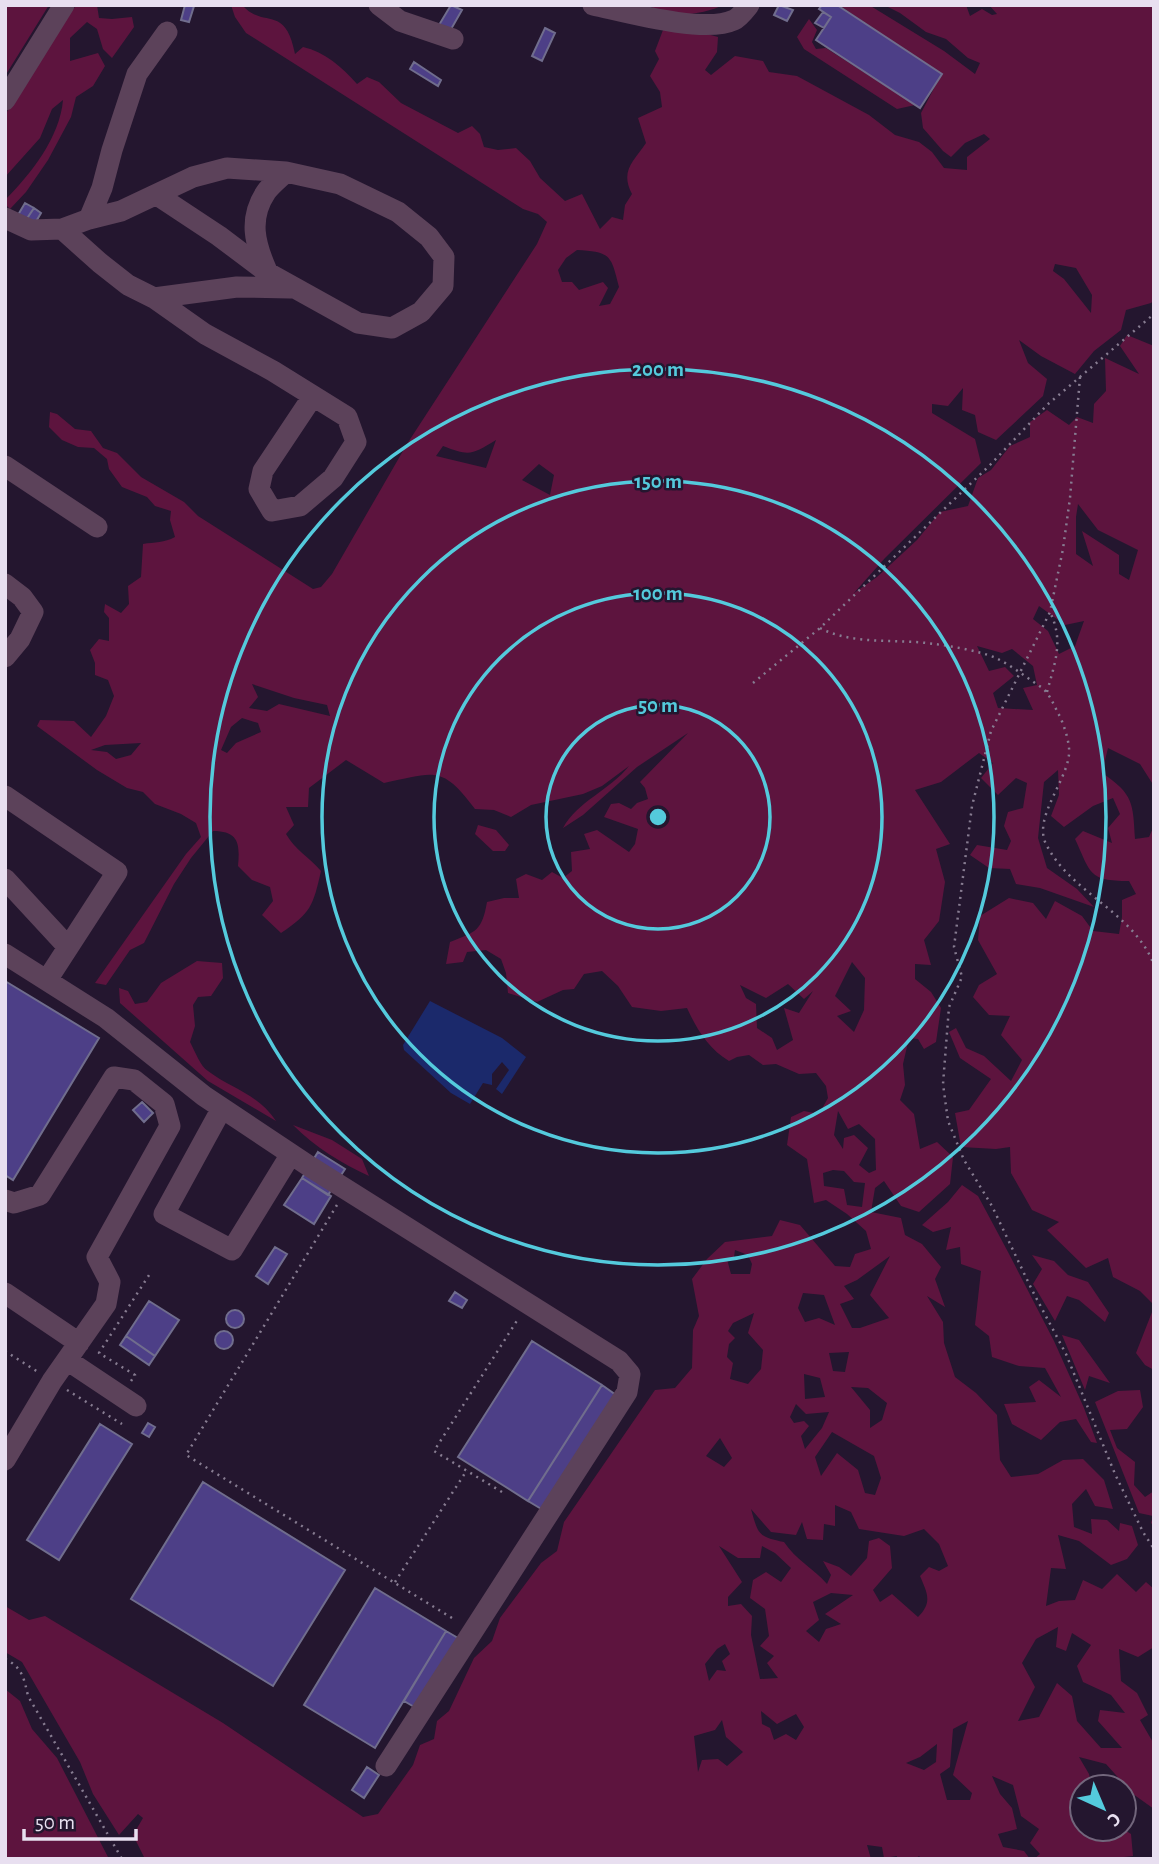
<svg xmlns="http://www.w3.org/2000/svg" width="1159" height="1864" viewBox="0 0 1159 1864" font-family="'Alegreya Sans',sans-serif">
  <rect width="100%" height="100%" fill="#24162f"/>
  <!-- green -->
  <path fill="#5d143e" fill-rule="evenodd" d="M5 5H49L5 76Z
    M77 5H97L99 18 112 19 132 17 134 27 112 58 103 49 97 29 87 22 70 38V61L98 53 105 66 93 86 76 97 71 117 48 160 26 192 10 209 5 204V200C31 174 60 137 63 100L52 109 40 138 5 177V115L61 22Z
    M231 5H242C264 30 285 3 295 54L303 47C325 52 342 67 357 84L367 77 379 82 401 103 458 133 472 126 480 134 484 147 498 150 516 148 530 161 540 178 565 201 582 194 600 229 612 217 623 220 625 205 632 194C620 171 633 162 646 143L638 118 662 107 660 92 650 76 659 59 655 51 663 30 685 28 718 37 717 52 705 70 711 75 735 56 763 61 769 72 797 76 869 115 895 135 919 142 932 152 944 168 967 170V157L990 139 984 134 965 143 951 157 943 151 923 128 921 113 941 75 839 5H869L944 51 975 74 980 63 968 58 946 39 926 32 900 13 884 5H966L970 16 982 9 992 15 997 14 989 5H1154V300L1151 303 1126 310 1121 330 1094 351 1075 374 1041 356 1019 340 1028 363 1047 379 1043 396 996 440 978 432 975 415 962 410 963 388 948 406 932 404V413L975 439 981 463 885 558 854 593 877 577 917 540 940 512 968 506 978 478 991 470 1010 446 1030 437V422L1047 410 1069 425 1077 417 1093 423 1094 404 1106 391 1105 358 1139 374 1120 346 1127 335 1154 346V786L1140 764 1108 748 1102 773C1134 794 1133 804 1135 839L1149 837 1154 826V1305L1140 1291 1113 1277 1108 1258 1086 1268 1047 1230 1059 1222 1032 1210 1011 1173 1010 1147 996 1149 961 1147 955 1113 969 1110 991 1079 960 1058 949 1032 956 1028 966 1048 984 1056 1011 1081 1022 1060 1001 1035 1010 1016 989 1015 973 997 979 985 997 974 978 940 980 916 1009 898 1033 903 1046 919 1055 901 1082 916 1093 931 1119 934 1122 917V900L1136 894 1129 881C1088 881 1091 873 1075 839L1083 831 1112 843 1108 828 1120 814 1113 798 1093 806 1064 827 1051 816 1059 795 1058 770 1044 782 1038 838 1047 868 1077 889 1094 907 1040 888 1016 884 1010 869 989 868 970 855 977 845 1007 850 1011 841 1004 826 1008 812 1023 808 1027 783 1016 778 998 795 981 778 993 763 979 753 941 782 915 790 950 844 936 849 945 882 939 921 924 940 931 965 915 964V979L931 992 941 1008 936 1042 924 1049 918 1039 909 1038 903 1064 905 1085 900 1100 914 1114 920 1149 937 1142 953 1157 950 1184 919 1212 901 1206 884 1181 875 1188 871 1212 901 1218 905 1235 922 1244 941 1267 935 1279 945 1307 927 1296 943 1322 944 1343 955 1377 976 1393 997 1415 1000 1460 1011 1477 1038 1474 1063 1460 1083 1459 1104 1480 1113 1509 1095 1506 1086 1489 1072 1504 1074 1527 1092 1534 1091 1519 1107 1520 1119 1531 1120 1523 1132 1526 1138 1545 1127 1559 1111 1565 1079 1541 1058 1535 1066 1569 1051 1568 1046 1606 1059 1601 1075 1600 1083 1580 1102 1589 1117 1574 1136 1592 1146 1582 1154 1589V1647L1138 1657 1119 1649 1121 1681 1137 1693 1148 1715 1140 1720 1154 1744V1809L1133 1794 1106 1764 1079 1757 1089 1774 1092 1787H1082V1829H1123L1131 1834 1133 1856 1107 1859H1034L1040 1854 1030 1843 1039 1829 1021 1816 1013 1785 992 1776 1000 1794 1012 1808 1017 1829 998 1834 1003 1847 1024 1851 1030 1859H922L919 1856 915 1859H896L897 1856 884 1858 882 1847 867 1845 871 1859H145L133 1835 143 1818 138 1814 119 1835 93 1794 80 1762 22 1662 5 1652V1606L29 1620 45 1616 223 1723 363 1817 378 1814 413 1765 420 1745 434 1739 437 1721 449 1711 474 1658 492 1641 500 1618 541 1563 557 1551 564 1522 655 1390 675 1388 692 1368 693 1330 699 1316 692 1279 707 1259 725 1242 772 1236 780 1220 800 1225 835 1266 850 1267 855 1254 871 1249 866 1231 847 1214 826 1200 814 1203 807 1159 787 1145 791 1117 804 1111 819 1114 828 1098 826 1086 816 1073 799 1074 776 1064 763 1065 749 1055 737 1057 729 1061C709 1049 697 1030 687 1008L661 1011 632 1007 618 986 602 971 584 974 574 989 563 990 537 1002 508 993 506 973 501 959 486 950 467 952 463 962 446 964 450 942C476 932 482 931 487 902L504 898H519L516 879 526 874 542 880 552 872 563 878 572 871 571 852 590 849 584 834 597 830 629 852 635 844 638 829 604 817 611 804 619 803 631 809 637 803 648 799 645 788 640 782 688 733 637 767 583 815 563 828C578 801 610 790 629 766L602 786 583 794 531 805 511 817 494 810 475 809C441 764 435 773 384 783L346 760 309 788 308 807H286L294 825 286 834C295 850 309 857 321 871 313 906 311 913 281 933L262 915 273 901 270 887 252 880 238 866C240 844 239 831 213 831L191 858 174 884 144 943 130 950 106 985 95 983 186 854 201 837 196 823 181 814 155 804 143 792 127 788 97 770 37 726 40 720 74 721 91 737 106 716 114 696 108 680 95 675V663L90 650 99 639 109 641V618L104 612 105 604 121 613 129 604 128 586 141 577 143 544C155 542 164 543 175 537L170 520 171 511 155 506 147 497 122 487 109 469 107 459 94 448 78 447 62 440 49 427 50 412 57 414 75 429 91 431 103 448 117 453 141 477 184 502 198 516 313 589 321 587 332 574 407 444 537 244 547 222 538 214 523 209 246 33 235 17ZM577 250C611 252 611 255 619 287L610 304 599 306 608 288 603 282 579 290 572 282H562L558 270 566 258ZM1055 264 1076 268 1092 295 1091 313 1064 279 1053 271ZM496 440 486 468 436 456 443 446C471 457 472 454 496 440ZM539 464 554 475 550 495 522 480ZM1078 504 1098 530 1138 550 1129 580 1119 574V555L1082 531 1093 566 1076 554V517ZM1039 606 1065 625 1084 621 1075 646 1059 654 1048 631 1033 619ZM977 646 1002 653 1012 649 1033 666 1037 685 1023 688 1033 710 998 708 993 693 1014 676 1005 667 989 671ZM252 684 294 698 327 705 330 716 279 704 267 711 249 708 258 697ZM242 718 258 723 261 732 236 743 227 753 221 750 231 727ZM141 743 131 755 116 759 107 752 91 750 105 745ZM852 962 865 978 864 1010 854 1032 837 1016 851 1011 835 996ZM788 984 804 999 813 991 799 1013 784 1008 793 1040 777 1050 772 1038 757 1028 756 1004 746 998 740 985 766 998ZM838 1111 848 1129 859 1124 875 1139 876 1170 869 1173 859 1165 868 1148 854 1135 844 1138 843 1149 834 1135ZM833 1170 844 1171 854 1182 865 1183 862 1207 847 1205 844 1189 824 1186 823 1173ZM735 1250 748 1255 752 1264 750 1274H731L727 1259 734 1257ZM890 1256 870 1295 889 1318 860 1328H852L840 1304 854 1299 844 1286 857 1280ZM803 1293 824 1295 835 1325 819 1318 805 1322 798 1308ZM754 1313 748 1333 763 1350 761 1369 748 1384 730 1379 733 1363 727 1357 729 1344 735 1338 728 1331 733 1323ZM849 1352 845 1372 833 1371 829 1353ZM804 1374 820 1378 825 1397 805 1399ZM851 1387 868 1388 887 1403 882 1420 870 1428V1410ZM796 1404 806 1414 829 1412 822 1428 805 1449 801 1436 809 1426 804 1421 794 1423 790 1417ZM832 1432 874 1456 881 1478 875 1495 865 1493 858 1470 837 1453 821 1476 815 1457ZM720 1438 732 1458 724 1467 706 1456ZM835 1505 851 1512 859 1529 904 1536 924 1529 939 1544 948 1566 939 1571 929 1567 920 1576C927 1593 933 1602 918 1617L892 1594 880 1602 873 1590 892 1568 890 1546 879 1538 869 1541 867 1558 851 1576 839 1567 823 1561 831 1575 827 1584C813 1568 796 1560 784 1542 758 1537 758 1534 751 1509L771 1532 796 1535 802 1522 807 1539 823 1540 824 1524 835 1526ZM719 1546 738 1558H760L762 1546 775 1553 791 1568 781 1582 766 1572 753 1580 750 1598 765 1609 769 1636 760 1646 774 1656 767 1663 778 1678 760 1679 751 1635 752 1616 741 1604 728 1606V1597L742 1582ZM831 1593 853 1595 825 1614 841 1624 826 1629 819 1642 806 1631 819 1620 813 1602ZM1058 1627 1056 1647 1066 1651 1072 1633 1091 1645 1077 1666 1083 1682 1111 1695 1125 1713 1100 1710 1098 1721 1122 1748H1101L1077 1721 1072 1696 1057 1683 1039 1717 1018 1721 1035 1687 1022 1663 1036 1639ZM725 1644 730 1654 722 1661 726 1671 717 1670 709 1681 705 1664 717 1649ZM761 1711 777 1724 796 1714 804 1727 796 1740 786 1734 774 1740 770 1728 762 1724ZM722 1720 726 1737 743 1752 727 1766 718 1759 702 1760 698 1772 694 1736 715 1730ZM968 1721 953 1775 972 1793 970 1800H947L940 1774 950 1767 953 1729ZM937 1744 936 1762 924 1770 906 1763 920 1757Z
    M649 5H724C703 14 669 21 649 5Z
    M809 19 817 30 812 42 816 49 826 48 915 105 897 109 804 49 797 37Z
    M478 825 496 830 509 845 505 851H493L475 834Z
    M197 961 222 963 223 978 211 996 198 997 193 1005 195 1026 190 1042C195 1051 200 1066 208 1071 232 1089 258 1094 276 1121L208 1081 120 1003 119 988 128 991 135 1004 147 1002 161 983Z
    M293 1125 332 1140 362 1159 369 1176C341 1163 315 1147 293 1125Z
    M962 1185 978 1196 1008 1252 1054 1341 1084 1408 1097 1443 1091 1442 1076 1419 1060 1422 1041 1440 1012 1424 1004 1404 1036 1402 1029 1387 1039 1380 1061 1397 1045 1368 1019 1366 992 1357 989 1336 975 1325 981 1271 961 1264 960 1247 946 1250 951 1227 933 1232 922 1225 948 1202Z
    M1032 1255 1054 1261 1068 1275 1088 1282 1109 1313 1105 1322 1079 1300 1067 1296 1055 1321 1033 1284 1042 1269Z
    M1154 1307V1370L1145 1365 1136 1353Z
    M1062 1335 1079 1340 1110 1383 1089 1376 1085 1390Z
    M1140 1390 1143 1407 1127 1429 1110 1430 1117 1448 1135 1462 1134 1485 1145 1497 1154 1491V1526L1151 1523 1153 1516 1139 1513 1095 1402 1118 1391Z
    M5 1689 20 1701 32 1729 57 1758 109 1859H5Z"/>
  <!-- water -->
  <path fill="#1b296b" d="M430 1001 502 1038 526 1057 502 1094 496 1089 509 1070 502 1062 492 1074V1085L483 1083 470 1104 451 1093 404 1050 403 1045Z"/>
  <!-- building -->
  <path fill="#4d3f87" stroke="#706d8d" stroke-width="2" d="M185 5 194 6 189 22 181 20Z
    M451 5 462 10 450 31 439 25Z
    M779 5 793 10 787 21 774 15Z
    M822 5H837L942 74 920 108 816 40 831 17 819 9Z
    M823 12 831 17 824 28 815 23Z
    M545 28 555 33 542 61 532 56Z
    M414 62 441 80 438 86 410 69Z
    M25 203 34 208 26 220 18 215Z
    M34 208 41 213 34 225 26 220Z
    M5 981 99 1038 13 1180 5 1175Z
    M142 1102 153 1113 144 1122 133 1110Z
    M318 1152 345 1169 328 1195 302 1178Z
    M302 1178 331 1196 314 1224 284 1205Z
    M275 1247 287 1254 268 1284 256 1276Z
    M455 1292 467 1300 462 1308 449 1301Z
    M149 1301 179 1320 155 1356 126 1336Z
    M226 1319a9 9 0 1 1 18 0a9 9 0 1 1-18 0Z
    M215 1340a9 9 0 1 1 18 0a9 9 0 1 1-18 0Z
    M126 1336 155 1356 149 1365 120 1345Z
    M532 1341 602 1385 528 1501 458 1457Z
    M602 1385 616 1395 543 1510 528 1501Z
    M148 1423 155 1427 149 1437 142 1433Z
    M100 1424 132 1444 59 1560 27 1540Z
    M203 1482 345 1570 273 1686 131 1599Z
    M375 1588 446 1631 375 1748 304 1705Z
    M446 1631 458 1638 416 1708 404 1701Z
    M367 1767 379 1775 364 1798 352 1790Z"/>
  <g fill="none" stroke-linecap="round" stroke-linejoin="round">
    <!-- path -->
    <path stroke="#877c91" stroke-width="2.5" stroke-dasharray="2 5" stroke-linecap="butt" d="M1080 377 1070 498 1063 549 1050 612 991 731 972 806 954 947 962 977 949 1007 943 1084 948 1121 964 1160 992 1206 1032 1290 1066 1354 1115 1474 1143 1532 1154 1549
      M820 628C855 646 896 638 934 644 951 646 980 651 996 658 1012 666 1026 677 1041 687 1049 693 1053 703 1058 713 1063 722 1068 737 1069 748 1072 776 1032 816 1046 844 1070 893 1134 912 1154 965
      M753 683 820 628 990 465 1047 405 1154 314
      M1047 692C1055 662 1064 641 1050 612
      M337 1205 186 1455 452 1618
      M5 1351 38 1372
      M131 1381 135 1375 99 1353 151 1272
      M67 1390 122 1424
      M502 1492 434 1451 518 1319
      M395 1582 467 1470
      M5 1659C22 1667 24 1678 28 1696L122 1859"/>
    <!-- minor -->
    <path stroke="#5c425a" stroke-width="21" d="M379 5 400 21 453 39
      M593 5C626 12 704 34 734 20 739 18 745 10 749 5
      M5 100 64 5
      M5 218 31 230 62 229 89 219 121 211 193 177 227 168 286 172 340 184 398 212 429 237 444 257 443 286 421 312 392 328 358 323 268 273 219 236 157 195
      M89 219 102 188 112 150 137 74 167 32
      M62 229 100 263 128 285 154 298 205 334 273 371 347 417 356 442 333 478 300 506 272 511 259 489 263 471 313 396
      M267 271C255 244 248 219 266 192 271 185 280 178 286 172
      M154 298 237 287 290 288
      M5 466 97 527
      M5 584 22 597 33 612 20 639 5 657
      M5 796 117 872 47 980
      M5 879 68 947
      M5 954 106 1018 204 1096 309 1166 619 1361 630 1374 627 1392 386 1766
      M222 1108 164 1214 232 1250 291 1154
      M5 1200 14 1203 40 1195 114 1077 134 1080 164 1104 170 1126 97 1257 110 1282 106 1304 52 1381 5 1460
      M5 1293 79 1343
      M67 1360 136 1406"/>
  </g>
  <!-- distance rings -->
  <g fill="none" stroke="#54cadc" stroke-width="3.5">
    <circle cx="658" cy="817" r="112"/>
    <circle cx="658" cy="817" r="224"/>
    <circle cx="658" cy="817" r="336"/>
    <circle cx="658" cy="817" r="448"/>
  </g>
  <circle cx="658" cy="817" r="10" fill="#54cadc" stroke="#24162f" stroke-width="3.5"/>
  <g font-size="21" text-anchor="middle" font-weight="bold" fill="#54cadc" stroke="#24162f" stroke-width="5" stroke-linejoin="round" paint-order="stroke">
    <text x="658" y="376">200 m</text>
    <text x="658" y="488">150 m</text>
    <text x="658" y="600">100 m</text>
    <text x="658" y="712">50 m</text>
  </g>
  <!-- border -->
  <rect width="1159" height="1864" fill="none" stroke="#e8dff0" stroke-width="14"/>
  <!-- north arrow -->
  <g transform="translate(1103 1808) rotate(136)"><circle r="33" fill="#24162f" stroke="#72667c" stroke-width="2"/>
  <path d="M0-5L12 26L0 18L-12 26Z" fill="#54cadc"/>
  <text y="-10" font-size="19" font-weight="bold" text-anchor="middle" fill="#e8dff0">С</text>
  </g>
  <!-- scale -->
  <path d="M24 1829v10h112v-10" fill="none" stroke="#e8dff0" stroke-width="3.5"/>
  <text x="35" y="1829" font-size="21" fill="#e8dff0" stroke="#24162f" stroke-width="5" paint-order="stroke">50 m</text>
</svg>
